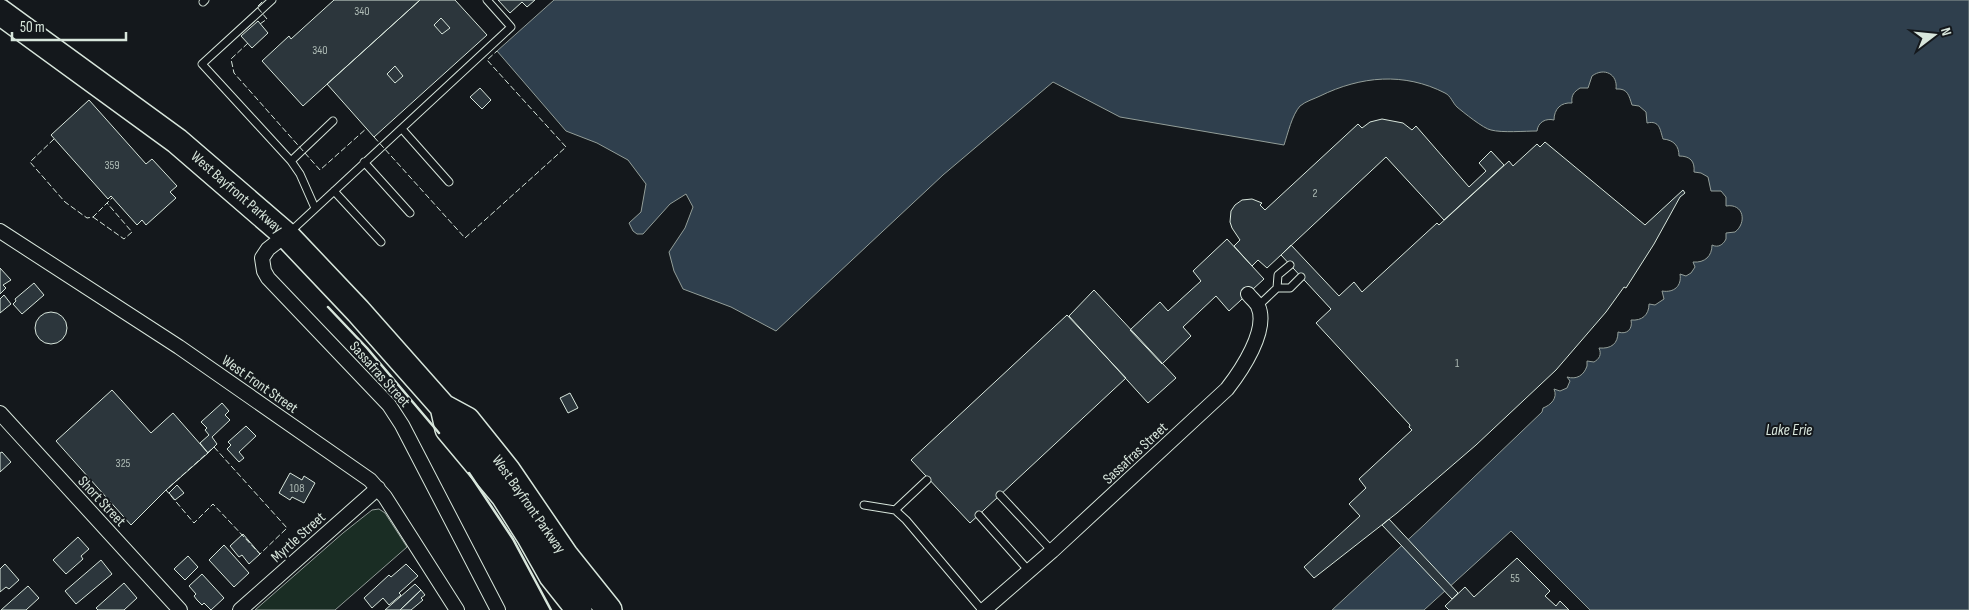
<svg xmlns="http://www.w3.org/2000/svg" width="1969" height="610" viewBox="0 0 1969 610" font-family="'Sofia Sans Condensed',sans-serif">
  <rect width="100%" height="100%" fill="#14181c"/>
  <!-- green -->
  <path fill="#1a2d24" stroke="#939e99" d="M379 509 385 513 407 547 335 610H255L343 533 372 510Z"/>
  <!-- water -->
  <path fill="#2f3f4d" stroke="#939e99" d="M554 0H1969V610H1590L1511 531 1424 610H1332L1424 525 1542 412 1543 408C1551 405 1558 398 1554 389L1560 391 1567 388 1570 381 1567 377C1577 380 1584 375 1587 366V361L1594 362C1599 359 1602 355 1599 348 1611 349 1618 344 1618 332 1627 335 1633 329 1631 320 1642 321 1649 315 1649 304L1655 305 1664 299 1662 291C1674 293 1682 286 1680 274L1686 276 1691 273 1695 267 1693 262C1705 263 1712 256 1712 245 1718 248 1723 245 1726 239V233L1735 232C1747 223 1744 203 1726 206V197L1721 191H1711L1708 177 1701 173 1694 172C1695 161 1690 156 1679 156 1679 146 1674 140 1663 139 1660 130 1660 120 1647 123L1646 112 1639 106 1632 105C1629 96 1628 88 1616 89 1618 74 1604 67 1592 76L1588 88H1580C1574 92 1571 95 1572 103 1561 102 1554 109 1554 120 1546 118 1538 122 1537 131 1525 131 1502 133 1491 130 1484 129 1463 112 1457 107 1452 102 1451 96 1445 93 1404 72 1361 76 1320 96 1314 99 1306 101 1300 106 1292 115 1288 133 1284 145L1120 117 1053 82 943 175 776 331 731 307 683 289 674 271 669 252 685 228 693 207 686 194 670 204 643 234H637L633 231 629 223 641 212 646 184 628 160 597 143 566 131 497 51Z"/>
  <!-- building -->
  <path fill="#2c363c" stroke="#d8e6dc" d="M334 0H420L303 106 262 61 289 36 291 39Z
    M420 0H455L487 35 374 137 327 84Z
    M498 0H535L527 7 522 2 510 13Z
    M441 18 450 28 442 34 434 25Z
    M258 21 268 33 252 48 241 36Z
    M395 66 403 76 395 83 387 74Z
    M480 88 491 100 482 109 470 97Z
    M89 100 146 164 152 159 177 186 170 192 176 198 146 225 142 220 137 225 111 196 108 199 51 135Z
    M1382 119 1403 123 1412 130 1416 126 1469 187 1486 171 1479 163 1491 151 1504 165 1444 220 1386 157 1267 268 1258 260 1252 266 1234 246 1240 240 1232 228 1230 222 1231 211 1235 205 1242 200 1252 199 1262 203 1260 205 1265 210 1358 124 1362 128 1370 122Z
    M1545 142 1645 225 1683 190 1685 193 1680 197 1654 244 1626 288 1624 287 1606 312 1556 370 1476 445 1397 513 1314 578 1304 567 1360 516 1349 504 1366 488 1359 479 1412 430 1409 427 1410 425 1316 323 1331 309 1281 255 1291 245 1339 296 1354 282 1362 292 1437 223 1439 225 1509 161 1513 166 1537 144 1540 147Z
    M1227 239 1264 279 1229 311 1216 296 1183 327 1191 336 1162 364 1130 330 1160 302 1168 311 1201 281 1193 271Z
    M0 268 11 280 3 285 6 288 0 294Z
    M34 283 44 295 22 314 13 304 16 301 15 299Z
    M1094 290 1176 378 1148 403 1069 316Z
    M4 295 11 304 0 313V299Z
    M35 328a16 16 0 1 1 32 0a16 16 0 1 1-32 0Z
    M1067 315 1126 378 970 523 911 460Z
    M112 390 151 433 173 413 208 453 166 490 131 525 56 441Z
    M570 393 578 408 568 413 560 398Z
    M222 403 229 411 225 415 230 420 212 437 217 444 208 453 200 443 209 435 205 430 207 428 201 422Z
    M246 426 256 436 239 452 244 458 239 462 227 449 231 445 228 442Z
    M2 452 11 462 0 472V453Z
    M290 473 302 480 304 476 315 483 304 503 292 497 290 500 279 493Z
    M177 485 184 493 175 500 169 493Z
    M1389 519 1458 593 1452 599 1382 525Z
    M243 534 260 554 249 564 242 555 239 557 230 546Z
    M78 537 89 549 81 556 83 559 66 574 53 560Z
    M224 545 249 573 234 587 209 560Z
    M188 556 198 567 185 580 174 569Z
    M1517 558 1550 591 1545 596 1556 606 1560 601 1569 610H1449L1445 606 1465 587 1474 597Z
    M101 560 112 574 76 604 65 591Z
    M5 564 19 580 9 589 6 587 0 592V569Z
    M406 564 418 576 399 593 401 595 389 605 383 598 372 608 364 598 389 575 391 577Z
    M202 574 224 598 211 610 204 603 202 605 197 600 194 596 196 594 189 586Z
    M124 583 137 598 124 610H98L96 608Z
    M415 584 421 590 400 610H385Z
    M28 586 39 598 26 610H1Z
    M421 590 425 595 421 598 423 600 411 610H400Z"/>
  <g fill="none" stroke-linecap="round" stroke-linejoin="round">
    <defs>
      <path id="lane" d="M272 0 202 64 291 161 300 174 315 208
        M203 2 205 0
        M402 129 449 182
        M291 161 333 121
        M364 162 410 213
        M334 191 381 242
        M290 232 511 27 487 0
        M1277 288H1290L1301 277
        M1258 306 1277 288 1278 275 1290 265
        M1000 495 1052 551
        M864 505 895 510 906 520 982 610
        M895 510 927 480
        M979 515 1029 571"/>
      <path id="street" d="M0 231 179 347 370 480 385 497 457 610
        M286 235 268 249 262 258 264 271 268 278 389 405 402 425 498 610
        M0 413 180 610
        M240 610 378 488
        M984 610 1052 551 1227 389C1241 371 1269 330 1258 306 1256 302 1251 298 1248 294"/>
      <path id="highway" d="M0 12 177 141 286 235 358 311 443 407 467 420 507 470 565 555 609 610
        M443 407 448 429 504 496 530 537 552 576 579 610"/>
    </defs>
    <!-- lane casing -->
    <use href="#lane" stroke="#d8e6dc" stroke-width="9"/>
    <!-- street casing -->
    <use href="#street" stroke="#d8e6dc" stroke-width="16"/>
    <!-- highway casing -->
    <use href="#highway" stroke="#d8e6dc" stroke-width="28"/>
    <!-- lane -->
    <use href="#lane" stroke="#14181c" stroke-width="7"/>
    <!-- street -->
    <use href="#street" stroke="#14181c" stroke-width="14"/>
    <!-- highway -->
    <use href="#highway" stroke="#14181c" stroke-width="25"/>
    <!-- fence -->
    <path stroke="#d8e6dc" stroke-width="1" stroke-dasharray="6 2.5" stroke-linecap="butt" d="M260 24 267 19 257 7 264 0
      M248 43 231 59 234 73 320 170 367 128
      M374 137 465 238 566 147 487 60 497 51
      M54 139 30 162 65 202 87 218 93 217 112 198
      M93 217 124 239 132 232 107 203
      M214 447 287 528 260 554 213 504 194 523 166 490Z"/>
    <!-- wall -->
    <path stroke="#d8e6dc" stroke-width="2.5" d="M328 307 367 348 439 433
      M469 473 513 539 551 610"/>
  </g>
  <g text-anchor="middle" stroke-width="4" stroke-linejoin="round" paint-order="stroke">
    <!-- number labels -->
    <g font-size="12" fill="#adbab4">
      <text x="362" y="15">340</text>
      <text x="320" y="54">340</text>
      <text x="112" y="169">359</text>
      <text x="1315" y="197">2</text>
      <text x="1457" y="367">1</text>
      <text x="123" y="467">325</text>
      <text x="297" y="492">108</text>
      <text x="1515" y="582">55</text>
    </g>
    <!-- street labels -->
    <g font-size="15" fill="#d8e6dc" stroke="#14181c">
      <text transform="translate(237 192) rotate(41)" y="5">West Bayfront Parkway</text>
      <text transform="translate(380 374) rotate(48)" y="5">Sassafras Street</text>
      <text transform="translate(260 384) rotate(35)" y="5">West Front Street</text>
      <text transform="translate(1135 453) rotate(-43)" y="5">Sassafras Street</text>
      <text transform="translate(102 501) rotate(47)" y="5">Short Street</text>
      <text transform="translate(529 504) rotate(55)" y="5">West Bayfront Parkway</text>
      <text transform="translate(298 537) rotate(-42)" y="5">Myrtle Street</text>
    </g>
    <!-- water labels -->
    <g font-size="16" font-style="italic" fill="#d8e6dc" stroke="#14181c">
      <text x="1789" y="435">Lake Erie</text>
    </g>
  </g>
  <!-- north arrow -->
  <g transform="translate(1934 35) rotate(74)" stroke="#14181c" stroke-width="4" paint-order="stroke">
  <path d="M0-4L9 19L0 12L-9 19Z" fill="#d8e6dc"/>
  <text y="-8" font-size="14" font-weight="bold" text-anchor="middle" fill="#d8e6dc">N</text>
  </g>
  <!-- scale -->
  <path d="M12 32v8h114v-8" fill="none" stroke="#d8e6dc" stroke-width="2.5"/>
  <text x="20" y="32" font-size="15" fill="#d8e6dc" stroke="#14181c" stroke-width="4" paint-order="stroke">50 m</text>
</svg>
